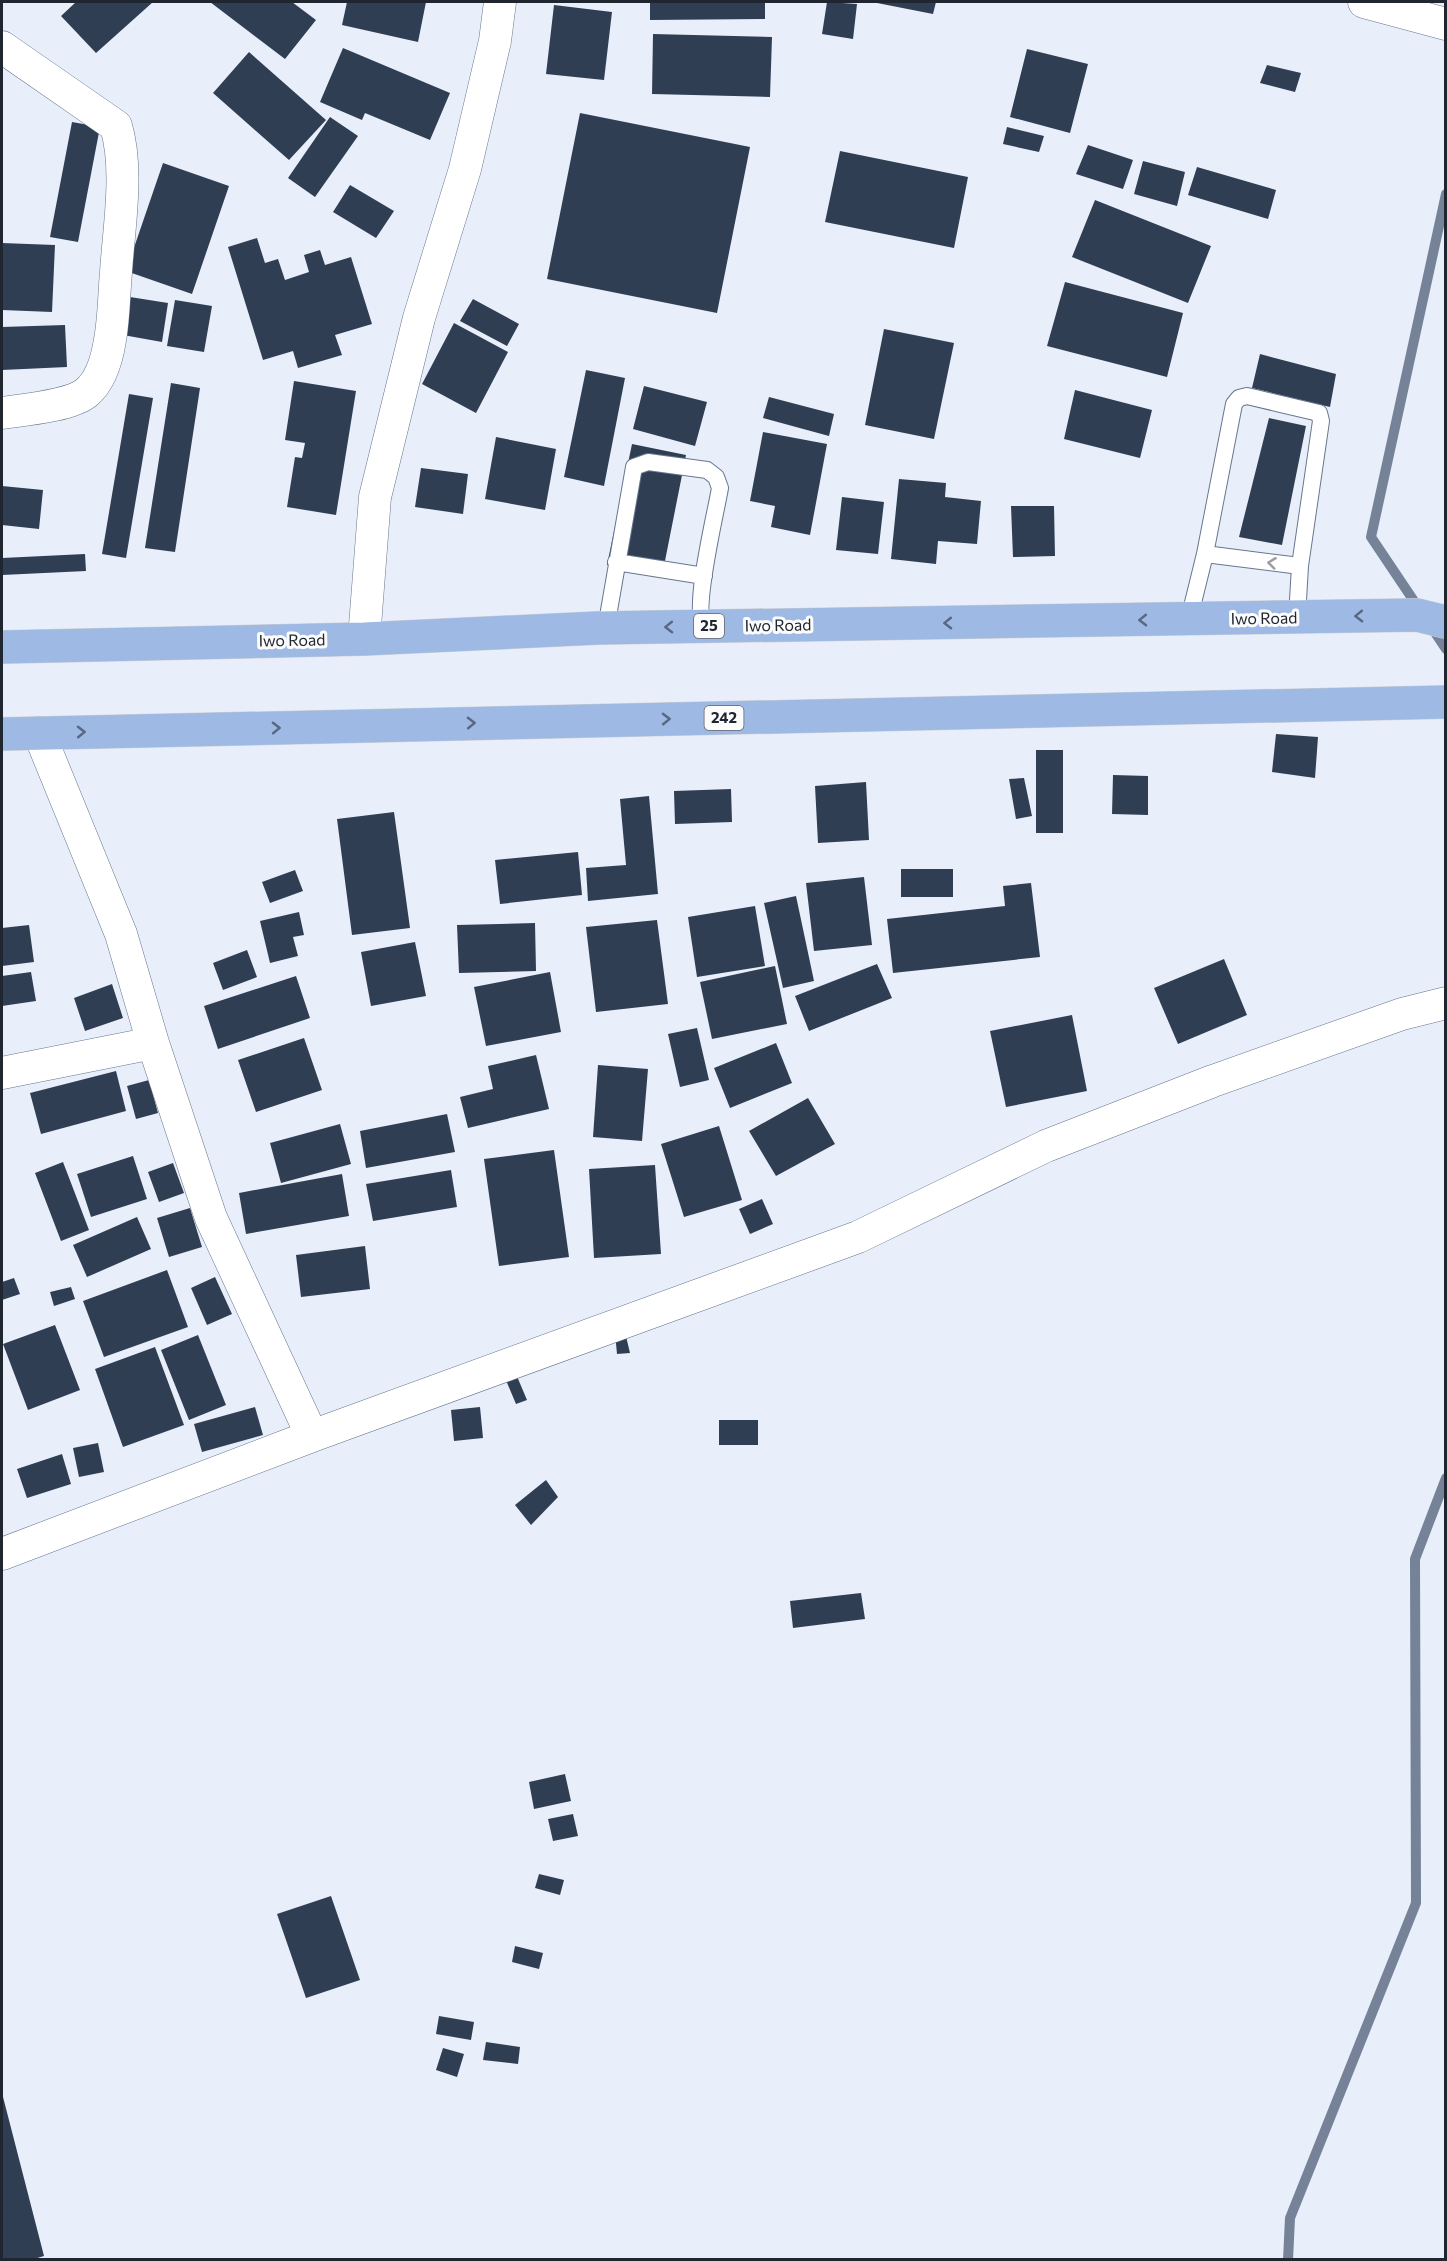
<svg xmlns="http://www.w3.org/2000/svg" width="1447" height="2261" viewBox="0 0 1447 2261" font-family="Commissioner,sans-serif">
  <rect width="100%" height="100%" fill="#e8effa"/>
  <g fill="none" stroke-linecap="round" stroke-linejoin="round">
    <!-- stream -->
    <path stroke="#758298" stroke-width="10" d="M1420 610 1371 537 1446 194
      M1430 625 1446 649
      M1288 2260 1290 2218 1416 1903 1415 1559 1446 1478"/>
  </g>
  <!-- building -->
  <path fill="#303e54" d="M76 2H153L96 53 61 16Z
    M210 2H292L316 20 285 59Z
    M347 2H426L418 42 342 25Z
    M650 2H765V19L650 20Z
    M827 2 857 4 853 39 822 34Z
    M872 2H936L933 14Z
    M554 5 612 12 604 80 546 74Z
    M653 34 772 37 770 97 652 94Z
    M343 48 450 93 430 140 365 113 362 120 320 102Z
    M1027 49 1088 64 1070 133 1010 117Z
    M249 52 326 120 289 160 213 93Z
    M1267 65 1301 73 1295 92 1260 83Z
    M580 113 750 147 717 313 547 279Z
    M330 117 358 136 315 197 288 178Z
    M72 122 100 127 78 242 50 237Z
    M1007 127 1044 136 1039 152 1003 144Z
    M1088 145 1133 160 1123 189 1076 174Z
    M840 151 968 177 954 248 825 222Z
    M1143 161 1185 172 1177 206 1134 194Z
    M163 163 229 186 192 294 126 271Z
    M1197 167 1276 190 1268 219 1188 195Z
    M350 185 394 211 376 238 333 212Z
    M1095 200 1211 246 1188 303 1072 257Z
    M257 238 265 263 278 259 285 280 309 272 304 255 320 250 325 265 351 257 372 324 335 335 342 355 298 368 293 351 263 360 228 247Z
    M2 243 55 245 52 312 2 310Z
    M1065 282 1183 313 1167 377 1047 346Z
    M130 297 168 303 162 342 123 335Z
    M473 299 519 324 507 346 460 321Z
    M175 300 212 306 204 352 167 346Z
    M454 323 508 352 476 413 422 384Z
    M65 325 67 367 2 370V327Z
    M884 329 954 343 934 439 865 425Z
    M1260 354 1336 374 1330 407 1252 388Z
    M586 370 625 378 604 486 564 477Z
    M294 381 356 391 336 515 287 507 295 457 302 458 305 443 285 440Z
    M171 383 200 388 175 552 145 548Z
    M644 386 707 402 695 446 633 429Z
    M1075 390 1152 410 1140 458 1064 439Z
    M129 394 153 398 126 558 102 554Z
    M769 397 834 414 829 436 763 418Z
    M1269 418 1306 426 1282 545 1239 537Z
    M763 432 827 444 810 535 771 527 775 506 750 501Z
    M496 437 556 449 545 510 485 499Z
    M632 444 686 455 662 576 607 565Z
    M421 468 468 474 463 514 415 507Z
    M899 479 946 483 945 497 981 501 977 544 938 541 936 564 891 559Z
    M2 486 43 490 39 529 2 525Z
    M842 497 884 502 878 554 836 550Z
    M1011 506H1054L1055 556 1013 557Z
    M85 554 86 571 2 575V558Z
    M1276 734 1318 737 1315 778 1272 772Z
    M1036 750H1063V833H1036Z
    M1113 775 1148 776V815L1112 814Z
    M1024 778 1032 816 1016 819 1009 779Z
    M866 782 869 840 818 843 815 786Z
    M731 789 732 822 675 824 674 791Z
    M649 796 658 894 588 901 586 868 626 865 620 799Z
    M394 812 410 928 352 935 337 819Z
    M578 852 582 895 500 904 495 860Z
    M901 869H953V897H901Z
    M295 870 303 891 270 903 262 882Z
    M864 877 872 945 814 951 806 883Z
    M1031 883 1040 957 893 973 887 919 1005 906 1003 886Z
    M796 896 814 981 783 988 764 903Z
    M755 906 765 966 697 977 688 917Z
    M299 912 304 935 293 937 298 956 270 963 260 921Z
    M657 920 668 1004 596 1012 586 927Z
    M535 923 536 971 459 973 457 925Z
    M29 925 34 962 2 966V928Z
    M415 942 426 996 371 1006 361 952Z
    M247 950 257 977 223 990 213 963Z
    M1224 959 1247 1015 1178 1044 1154 988Z
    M877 964 892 998 809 1031 795 996Z
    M775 966 787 1024 712 1039 700 982Z
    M31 972 36 1001 2 1006V976Z
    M550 972 561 1032 486 1046 474 987Z
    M296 976 310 1018 218 1049 204 1006Z
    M112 984 123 1018 85 1031 74 998Z
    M1072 1015 1087 1091 1006 1107 990 1031Z
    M697 1028 709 1080 680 1087 668 1034Z
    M304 1038 322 1090 256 1112 238 1060Z
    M776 1043 792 1083 730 1108 714 1068Z
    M536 1055 549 1109 468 1128 460 1097 493 1089 488 1066Z
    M598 1065 648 1069 642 1141 593 1137Z
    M116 1071 126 1111 41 1134 30 1093Z
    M149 1080 158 1113 136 1119 127 1086Z
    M808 1098 835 1144 776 1176 749 1131Z
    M447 1114 455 1152 366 1168 360 1131Z
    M340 1124 351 1164 281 1183 270 1143Z
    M719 1126 742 1200 684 1217 661 1144Z
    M554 1150 569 1257 499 1266 484 1159Z
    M133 1156 147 1199 91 1217 77 1174Z
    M63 1162 89 1230 61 1241 35 1173Z
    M173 1163 184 1193 159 1202 148 1172Z
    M655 1165 661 1254 594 1258 589 1169Z
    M451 1170 457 1207 373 1221 366 1184Z
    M342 1174 349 1216 246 1234 239 1193Z
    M762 1199 773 1224 750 1234 739 1209Z
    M190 1208 202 1247 169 1257 157 1218Z
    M137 1217 151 1249 87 1277 73 1245Z
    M365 1246 370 1289 301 1297 296 1255Z
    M167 1270 188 1327 104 1357 83 1301Z
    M215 1277 232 1314 207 1325 191 1288Z
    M14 1278 20 1294 2 1300V1282Z
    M71 1287 75 1299 54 1306 50 1292Z
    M55 1325 80 1390 28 1410 3 1344Z
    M625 1332 630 1353 617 1354 615 1333Z
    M198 1335 226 1405 189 1420 161 1350Z
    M155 1347 184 1425 123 1447 95 1369Z
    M516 1374 527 1400 516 1404 505 1378Z
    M255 1407 263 1435 202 1452 194 1424Z
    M480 1407 483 1438 454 1441 451 1410Z
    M719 1420H758V1445H719Z
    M98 1443 104 1472 79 1477 73 1448Z
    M62 1454 71 1484 27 1498 17 1469Z
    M546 1480 558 1497 531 1525 515 1505Z
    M861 1593 865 1619 793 1628 790 1601Z
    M565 1774 571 1801 534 1809 529 1782Z
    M573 1814 578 1836 553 1841 548 1819Z
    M539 1874 564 1880 560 1895 535 1888Z
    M331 1896 360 1980 306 1998 277 1914Z
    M515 1946 543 1953 539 1969 512 1962Z
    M439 2016 474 2022 471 2040 436 2034Z
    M486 2042 520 2047 518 2064 483 2060Z
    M443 2048 464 2054 457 2077 436 2070Z
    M2 2093 44 2256 31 2260H2Z"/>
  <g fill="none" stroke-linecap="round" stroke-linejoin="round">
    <defs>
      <path id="service" d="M1205 554 1234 404 1239 398 1247 396 1319 413 1321 421 1300 566
        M616 562 704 576
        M1189 619 1205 554 1300 566 1297 617
        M599 627 607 622 634 467 648 462 707 470 716 477 720 488C716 512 692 610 704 626"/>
      <path id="minor" d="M1364 2 1446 24
        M2 47 116 126C129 170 119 226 116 272 114 294 114 318 110 340 107 359 101 381 86 393 70 406 22 410 2 413
        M364 639 375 497 419 318 465 169 495 41 500 2
        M2 1073 153 1043
        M312 1436 858 1237 1046 1146 1213 1081 1402 1014 1446 1003
        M2 1554 312 1436 211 1218 153 1043 121 934 39 733"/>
      <path id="primary" d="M2 647 364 639 598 628 1417 615 1446 622
        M2 734 1446 702"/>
    </defs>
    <!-- service casing -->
    <use href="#service" stroke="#66768f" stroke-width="18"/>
    <!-- minor casing -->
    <use href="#minor" stroke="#66768f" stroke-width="33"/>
    <!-- primary casing -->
    <use href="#primary" stroke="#cecfd1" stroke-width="34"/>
    <!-- service -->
    <use href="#service" stroke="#fff" stroke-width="16"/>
    <!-- minor -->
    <use href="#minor" stroke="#fff" stroke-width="32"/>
    <!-- primary -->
    <use href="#primary" stroke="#9db9e4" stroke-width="33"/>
  </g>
  <!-- one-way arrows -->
  <defs><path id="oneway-chevron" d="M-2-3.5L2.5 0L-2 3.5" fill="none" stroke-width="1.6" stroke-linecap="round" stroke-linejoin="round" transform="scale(1.5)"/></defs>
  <use stroke="#9b9da2" href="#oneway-chevron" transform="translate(1272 563) rotate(-173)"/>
  <g stroke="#586881">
    <use href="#oneway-chevron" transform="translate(1359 616) rotate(179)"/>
    <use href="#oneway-chevron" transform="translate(1143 620) rotate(179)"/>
    <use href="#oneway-chevron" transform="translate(948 623) rotate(179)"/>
    <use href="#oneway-chevron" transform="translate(669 627) rotate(179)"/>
    <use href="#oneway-chevron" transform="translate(666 719) rotate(-1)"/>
    <use href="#oneway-chevron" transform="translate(471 723) rotate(-1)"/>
    <use href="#oneway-chevron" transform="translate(276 728) rotate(-1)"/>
    <use href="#oneway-chevron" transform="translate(81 732) rotate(-1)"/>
  </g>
  <g text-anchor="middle" stroke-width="6" stroke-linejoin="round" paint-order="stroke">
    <!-- shield labels -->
    <g fill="#fcfcfc" stroke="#62666d" stroke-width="1.5">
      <rect x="694" y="614" width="30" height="24" rx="4.5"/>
      <rect x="704.5" y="706" width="39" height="24" rx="4.5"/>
    </g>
    <g font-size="15" font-weight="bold" fill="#202630">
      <text x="709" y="631">25</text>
      <text x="724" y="723">242</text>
    </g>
    <!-- street labels -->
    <g font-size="16" fill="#202630" stroke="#fcfcfc">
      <text transform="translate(1264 618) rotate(-1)" y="6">Iwo Road</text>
      <text transform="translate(778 625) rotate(-1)" y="6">Iwo Road</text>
      <text transform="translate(292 640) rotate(-1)" y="6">Iwo Road</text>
    </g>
  </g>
  <!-- border -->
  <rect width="1447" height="2261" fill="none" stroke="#202630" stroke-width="6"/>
</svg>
